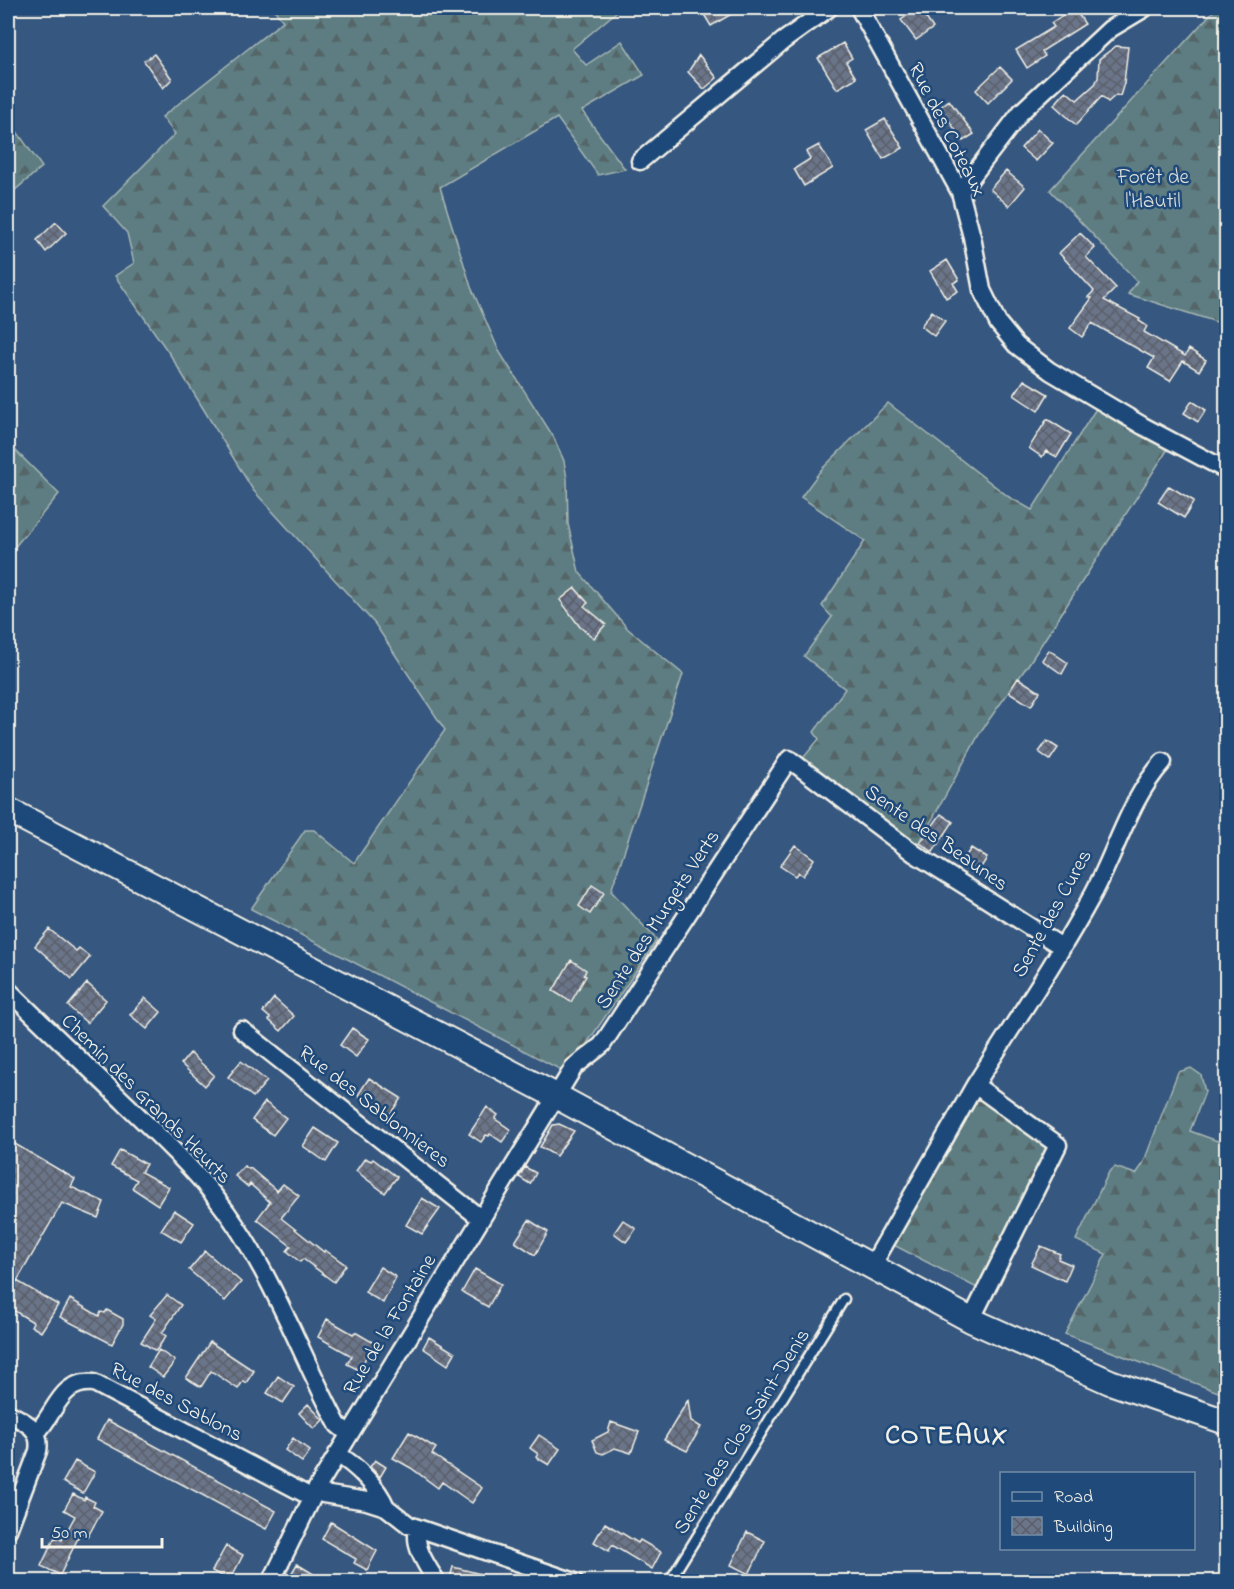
<svg xmlns="http://www.w3.org/2000/svg" width="1234" height="1589" viewBox="0 0 1234 1589" font-family="'Indie Flower',sans-serif">
  <defs>
    <pattern id="forest-firs" width="22" height="20" patternUnits="userSpaceOnUse" patternTransform="scale(1.5)"><rect width="22" height="20" fill="#5d7d82"/><path d="M5 1l3.5 6h-7zM16 11l3.5 6h-7z" fill="#546567"/></pattern>
    <pattern id="building-cross-hatch" width="8" height="8" patternUnits="userSpaceOnUse" patternTransform="scale(1.5)"><rect width="8" height="8" fill="#6b758a"/><path d="M0 0l8 8M0 8l8-8" fill="none" stroke="#5a5e68"/></pattern>
  </defs>
  <rect width="100%" height="100%" fill="#36577f"/>
  <filter id="ink" filterUnits="userSpaceOnUse"><feTurbulence type="fractalNoise" baseFrequency=".0167" numOctaves="2"/><feDisplacementMap in="SourceGraphic" scale="12" xChannelSelector="R" yChannelSelector="G"/><feConvolveMatrix kernelMatrix="1 2 1 2 8 2 1 2 1" color-interpolation-filters="sRGB"/></filter>
  <g filter="url(#ink)">
    <!-- forest -->
    <path fill="url(#forest-firs)" stroke="#a8b7b5" stroke-width="1.5" d="M273 8H621L572 49 586 65 622 41 644 75 582 111 625 169 598 175 557 118 440 187 471 287 499 351 553 436 564 461 567 479 568 524 579 572 628 629 683 674 611 891 657 940 567 1073 251 909 305 830H314L354 863 445 730 375 624 253 490 171 356 115 276 134 263 127 233 103 206 175 134 162 117 283 21Z
      M1216 8H1226V325L1128 294 1137 281 1050 190Z
      M8 119 42 167 8 196Z
      M888 403 1009 497 1032 510 1097 407 1168 449 1028 665 981 731 917 847 799 763 819 739 814 732 845 689 804 656 832 617 822 606 865 541 801 497 821 470Z
      M8 443 59 494 8 555Z
      M1191 1068 1201 1075 1205 1092 1190 1131 1226 1144V1395L1065 1334 1106 1254 1076 1240 1109 1172 1115 1167 1136 1174 1143 1164 1178 1072Z
      M975 1085 1063 1144 981 1290 878 1237Z"/>
    <!-- building -->
    <path fill="url(#building-cross-hatch)" stroke="#f4f1e8" stroke-width="1.5" d="M700 8H742L711 26Z
      M919 8 933 28 916 40 901 20Z
      M1074 8 1085 24 1042 51 1045 56 1027 68 1016 50 1054 27 1051 23Z
      M843 43 852 58 846 62 856 78 837 89 818 58Z
      M1116 46 1128 47 1124 83 1120 96 1116 95 1108 102 1102 96 1076 125 1054 105 1066 91 1077 100 1095 84 1098 78 1099 59Z
      M154 54 172 79 163 88 144 61Z
      M699 55 717 78 704 89 688 72Z
      M1000 67 1012 79 988 103 976 90Z
      M949 100 974 134 963 141 948 119 945 121 938 109Z
      M885 119 903 148 883 159 866 130Z
      M1038 129 1053 143 1036 161 1021 148Z
      M819 145 833 168 804 186 794 169 810 159 806 152Z
      M1006 171 1025 187 1009 206 990 189Z
      M56 222 66 233 46 252 37 240Z
      M1080 233 1095 248 1086 257 1116 288 1104 300 1140 319 1139 321 1147 326 1144 332 1185 356 1189 349 1206 360 1199 371 1183 361 1170 381 1148 368 1154 358 1092 323 1082 337 1070 328 1092 298 1088 297 1094 291 1059 253Z
      M947 260 959 280 953 283 958 291 946 298 930 271Z
      M932 311 945 321 934 336 921 326Z
      M1024 380 1048 394 1038 411 1014 395Z
      M1192 401 1206 410 1198 422 1184 413Z
      M1047 419 1071 434 1057 457 1046 451 1042 457 1029 448Z
      M1169 486 1194 501 1184 518 1158 502Z
      M575 588 588 603 584 606 606 624 594 638 580 627 560 600Z
      M1049 650 1068 663 1062 674 1042 660Z
      M1018 678 1040 692 1031 706 1009 692Z
      M1047 741 1058 748 1050 760 1039 752Z
      M941 814 953 822 933 852 920 843Z
      M795 845 814 859 803 876 798 872 795 876 780 866Z
      M971 848 987 858 976 875 960 865Z
      M592 885 604 893 590 914 579 906Z
      M49 929 76 951 79 948 90 957 72 979 35 946Z
      M571 960 586 970 584 975 586 976 571 1002 553 991Z
      M87 983 106 1000 87 1023 68 1006Z
      M145 998 161 1012 147 1029 130 1015Z
      M274 998 294 1016 281 1031 269 1020 270 1018 263 1012Z
      M352 1028 369 1039 356 1057 340 1045Z
      M190 1053 214 1075 205 1086 181 1064Z
      M241 1061 267 1081 253 1097 228 1077Z
      M369 1078 401 1098 389 1116 358 1095Z
      M265 1102 286 1118 273 1135 252 1120Z
      M487 1107 498 1115 495 1119 511 1130 502 1142 490 1134 489 1136 486 1135 481 1142 469 1134Z
      M559 1124 574 1131 556 1156 540 1147 553 1125Z
      M315 1128 338 1143 326 1162 303 1146Z
      M8 1140 75 1179 71 1187 104 1202 98 1218 62 1203 17 1281 58 1305 41 1332 31 1326 33 1322 8 1307Z
      M120 1150 146 1164 141 1172 169 1187 158 1205 132 1188 137 1180 111 1166Z
      M365 1158 371 1161 373 1159 397 1177 385 1193 356 1171Z
      M244 1166 249 1169 250 1168 277 1191 283 1184 299 1196 281 1218 324 1252 325 1250 346 1265 334 1282 303 1259 300 1262 287 1251 291 1246 257 1219 270 1202 250 1184 248 1187 235 1176Z
      M525 1167 536 1173 530 1184 519 1177Z
      M422 1198 440 1209 422 1234 406 1225Z
      M174 1210 194 1223 181 1242 161 1230Z
      M529 1220 548 1232 535 1255 515 1242Z
      M623 1220 636 1229 626 1242 614 1233Z
      M1041 1246 1060 1254 1058 1259 1072 1265 1065 1281 1031 1265Z
      M205 1251 241 1282 225 1301 189 1270Z
      M380 1267 396 1277 383 1303 365 1292Z
      M475 1269 501 1284 488 1307 462 1292Z
      M167 1295 181 1305 162 1333 166 1336 156 1351 141 1342 156 1319 150 1315Z
      M70 1299 99 1316 101 1312 105 1313 107 1310 123 1319V1324L112 1344 60 1317Z
      M327 1319 353 1334 355 1332 374 1343 359 1370 347 1364 352 1356 318 1337Z
      M429 1337 455 1353 448 1365 423 1348Z
      M210 1342 254 1371 246 1383 243 1381 238 1389 211 1371 201 1387 186 1378Z
      M159 1350 175 1361 163 1377 148 1367Z
      M278 1376 294 1387 283 1403 267 1393Z
      M688 1400 691 1421 701 1427 687 1451 664 1440Z
      M308 1404 323 1420 314 1429 299 1413Z
      M107 1420 276 1511 266 1529 97 1439Z
      M611 1422 639 1432 631 1453 615 1448 603 1454 597 1452 592 1440 608 1432Z
      M409 1432 436 1448 432 1454 482 1488 472 1503 442 1482 438 1488 411 1468 393 1458Z
      M539 1435 560 1449 549 1465 536 1457 538 1454 530 1448Z
      M293 1438 310 1451 302 1462 285 1450Z
      M375 1460 386 1467 380 1477 370 1467Z
      M75 1461 95 1472 83 1493 63 1482Z
      M73 1494 84 1500 85 1497 95 1502 93 1506 102 1511 88 1536 81 1532 60 1575 41 1566 55 1537 62 1540 75 1516 64 1510Z
      M331 1522 377 1551 367 1570 354 1563 356 1559 322 1539Z
      M605 1523 638 1543 640 1540 661 1552 652 1569 612 1545 609 1551 594 1542Z
      M747 1532 765 1541 749 1574 731 1565Z
      M226 1546 243 1555 230 1580 212 1571Z
      M297 1564 325 1581H287Z
      M453 1567 493 1577V1581H449Z"/>
    <g fill="none" stroke-linecap="round" stroke-linejoin="round">
      <defs>
        <path id="lane" d="M669 1582 844 1299"/>
        <path id="street" d="M859 8 960 192 972 237 982 290 998 323 1016 345 1050 371 1143 426 1226 470
          M640 161 783 41 829 8
          M960 192 1021 112 1110 29 1145 8
          M8 990C46 1028 86 1065 125 1103 156 1133 189 1164 216 1198 270 1266 298 1350 338 1425L349 1434
          M242 1030 480 1218
          M872 1266 975 1085
          M971 1320 1058 1145 975 1085C1015 1022 1057 960 1093 894 1117 850 1129 800 1163 762
          M8 1413C25 1422 42 1428 38 1451L8 1530
          M37 1432C57 1411 60 1380 94 1383L311 1497
          M337 1454C356 1465 378 1487 386 1507
          M315 1491 323 1494 367 1501 386 1507 409 1525 575 1582
          M418 1528C413 1547 427 1566 437 1582
          M271 1582 318 1486 574 1067 602 1045 789 759 915 854 1062 947"/>
        <path id="secondary" d="M8 810 558 1097 971 1320 1110 1382 1226 1422"/>
      </defs>
      <!-- lane casing -->
      <use href="#lane" stroke="#f4f1e8" stroke-width="13"/>
      <!-- street casing -->
      <use href="#street" stroke="#f4f1e8" stroke-width="21"/>
      <!-- secondary casing -->
      <use href="#secondary" stroke="#f4f1e8" stroke-width="28"/>
      <!-- lane -->
      <use href="#lane" stroke="#1f4a7a" stroke-width="8"/>
      <!-- street -->
      <use href="#street" stroke="#1f4a7a" stroke-width="16"/>
      <!-- secondary -->
      <use href="#secondary" stroke="#1f4a7a" stroke-width="24"/>
    </g>
  </g>
  <g text-anchor="middle" stroke-width="5" stroke-linejoin="round" paint-order="stroke">
    <!-- street labels -->
    <g font-size="21" fill="#f4f1e8" stroke="#1f4a7a">
      <text transform="translate(948 129) rotate(63)" y="7">Rue des Coteaux</text>
      <text transform="translate(937 837) rotate(35)" y="7">Sente des Beaunes</text>
      <text transform="translate(1051 913) rotate(-61)" y="7">Sente des Cures</text>
      <text transform="translate(657 919) rotate(-57)" y="7">Sente des Murgets Verts</text>
      <text transform="translate(147 1098) rotate(45)" y="7">Chemin des Grands Heurts</text>
      <text transform="translate(375 1106) rotate(38)" y="7">Rue des Sablonnieres</text>
      <text transform="translate(389 1324) rotate(-59)" y="7">Rue de la Fontaine</text>
      <text transform="translate(177 1401) rotate(28)" y="7">Rue des Sablons</text>
      <text transform="translate(741 1431) rotate(-58)" y="7">Sente des Clos Saint-Denis</text>
    </g>
    <!-- park labels -->
    <g font-size="21" fill="#dde0d9" stroke="#1f4a7a">
      <text x="1153" y="183">Forêt de<tspan x="1153" dy="24">l'Hautil</tspan></text>
    </g>
    <!-- district labels -->
    <g font-size="27" font-weight="bold" letter-spacing="1.5" fill="#f4f1e8" stroke="#1f4a7a">
      <text x="947" y="1443">COTEAUX</text>
    </g>
  </g>
  <!-- margin -->
  <rect width="1234" height="1589" fill="none" stroke="#1f4a7a" stroke-width="30"/>
  <rect x="15" y="15" width="1204" height="1559" fill="none" stroke="#f4f1e8" stroke-width="2" filter="url(#ink)"/>
  <!-- legend -->
  <rect x="1000" y="1472" width="195" height="78" fill="#1f4a7a" stroke="#748da6" stroke-width="1.5"/>
  <rect x="1012" y="1492" width="30" height="9" fill="#1f4a7a" stroke="#748da6" stroke-width="1.5"/>
  <text x="1054" y="1502" font-size="18" fill="#f4f1e8">Road</text>
  <rect x="1012" y="1517" width="30" height="18" fill="url(#building-cross-hatch)" stroke="#748da6" stroke-width="1.5"/>
  <text x="1054" y="1532" font-size="18" fill="#f4f1e8">Building</text>
  <!-- scale -->
  <path d="M42 1538v9h120v-9" fill="none" stroke="#f4f1e8" stroke-width="3"/>
  <text x="51" y="1538" font-size="18" fill="#f4f1e8" stroke="#1f4a7a" stroke-width="4.5" paint-order="stroke">50 m</text>
</svg>
